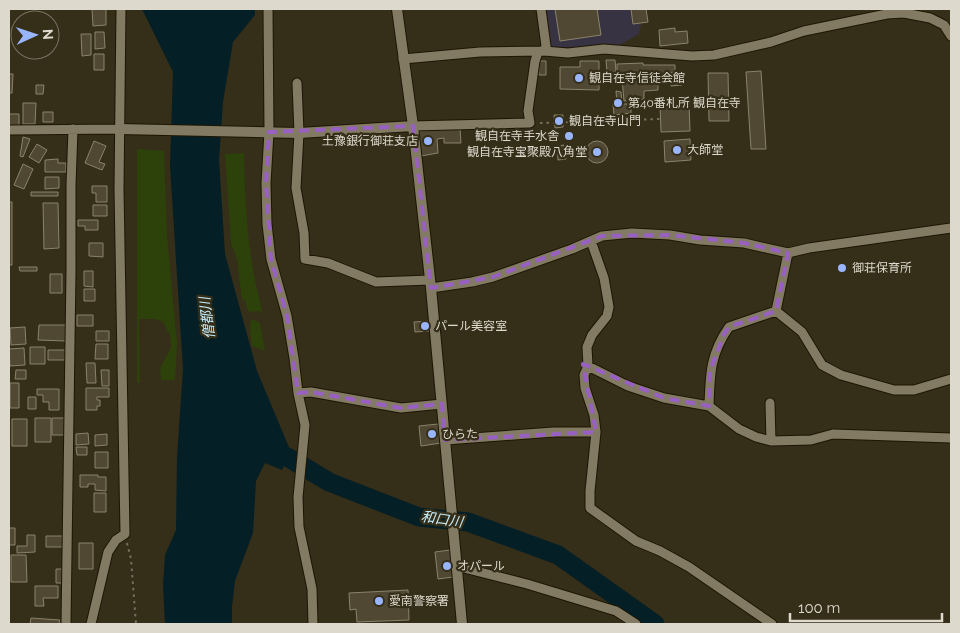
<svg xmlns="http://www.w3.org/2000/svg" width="960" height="633" viewBox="0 0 960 633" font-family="Raleway,'Noto Sans JP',sans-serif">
  <rect width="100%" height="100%" fill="#352e19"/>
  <!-- education -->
  <path fill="#383343" d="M546 9H644L639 34 619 45 553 48 549 45Z"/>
  <!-- green -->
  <path fill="#2d420b" d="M137 149 164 151 167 235 177 343 175 380H161L160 368 171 348 170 335 163 322 156 319H139L140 383H137Z
    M244 153C245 209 248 260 263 314L259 311 249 312 247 308 245 300H242L237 259 231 243 225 154Z
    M251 320H254L260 323 265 351 252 346 250 330Z"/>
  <!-- water -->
  <path fill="#051f26" d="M142 9H255V15L233 42 223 102 219 160 225 254 257 371 291 452 282 470 265 463 256 481 253 533 235 581 232 607V624H165L163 585 165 555 176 530 177 457 183 369 170 166 173 72Z"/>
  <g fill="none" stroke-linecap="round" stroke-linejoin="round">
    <!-- river -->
    <path stroke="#051f26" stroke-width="19" d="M266 448 289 458 329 482 419 517 468 522 558 555 655 624"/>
  </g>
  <!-- building -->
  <path fill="#504833" stroke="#8b826b" d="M92 9H106V25L93 26Z
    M555 9H597L601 35 560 41Z
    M631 9H646L648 22 633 24Z
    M675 28V32L687 31 688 43 660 46 659 30Z
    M95 32H104L105 48 95 49Z
    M81 34H91V55L82 56Z
    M94 54H104V70H94Z
    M606 60H615L616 72 607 73Z
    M538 61H546V75H539Z
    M580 61H599V90L560 89V67H580Z
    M643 63V65H675V72L669 73V81L658 82V90L644 91V99L624 101 622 79 617 80V64Z
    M761 71 766 149H751L746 72Z
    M708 73H728L729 121H709Z
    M9 74H13L12 93H9Z
    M671 74H681L682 85 671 86Z
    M36 85H44L43 94H36Z
    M616 91 621 92 622 104H631V113L614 115 613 104H617Z
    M23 103H36L35 124H23Z
    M689 104 690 131 661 132 660 105Z
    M43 112H53V122H43Z
    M9 114H19V126H9Z
    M554 115H563V127L555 128Z
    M444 128 460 129 461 143H444V138L437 139 438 153 421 156 419 131Z
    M23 137 30 139 23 157 20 156Z
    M690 139 691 160 665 162 664 141Z
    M94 141 106 146 99 162 105 164 102 170 85 163Z
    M586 152a11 11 0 1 1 22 0a11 11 0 1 1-22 0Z
    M37 144 47 150 39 163 29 157Z
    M564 145 566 159 558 160 557 146Z
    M58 159V163H66V172H45V160Z
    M23 164 33 169 24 189 14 185Z
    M45 177H59V188L45 189Z
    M92 186H107V202H96V193H92Z
    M31 192H58V196H31Z
    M9 202H12V265H9Z
    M43 203H58L59 248 44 249Z
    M93 205H107V216H93Z
    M78 220H98V230H85V226H78Z
    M89 243H103V257L89 256Z
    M19 267H37V271H20Z
    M84 271H93V287L84 286Z
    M50 274H62V293H50Z
    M84 289H95V301H84Z
    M77 315H93V326H77Z
    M429 321 430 331 415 332 414 322Z
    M39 325H66V341L38 340Z
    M25 327 26 344 11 345 10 328Z
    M96 331H109V341H96Z
    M96 344H108V359H95Z
    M30 347H45V364H30Z
    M24 348 25 365 10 366 9 349Z
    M48 350H68V360H48Z
    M86 363H95L96 383H87Z
    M16 370H26V379H15Z
    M101 370H109V386H102Z
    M10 383H19V408H10Z
    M86 388H109V397H97V400H100V406H97V410H86Z
    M37 389H59V410H49V402H43V395H37Z
    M28 397H36V409H28Z
    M35 418H51V442H35Z
    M52 418H67V435H52Z
    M12 419H27V446H12Z
    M438 424 441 443 421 446 419 426Z
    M88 433 89 444 76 445V434Z
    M107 434V445L95 446V435Z
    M76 447H87V455H77Z
    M95 452H108V468H95Z
    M80 475H98V477H106V491L95 490V484H88V487H80Z
    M94 493H106V512H94Z
    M9 528H15V545H9Z
    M27 535H35V552L17 553V546H27Z
    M46 536H66V547H46Z
    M79 543H93V569H79Z
    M450 550 453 577 438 579 435 552Z
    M11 555H26L27 582H11Z
    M56 569H65L66 583H56Z
    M35 586H58V598H43L44 606H35Z
    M408 590 409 620 357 622 356 609 350 610 349 593Z
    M31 618 60 620 59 624H30Z"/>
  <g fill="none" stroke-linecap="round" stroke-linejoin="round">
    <defs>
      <path id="minor" d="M268 9 269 132 266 183 267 224 271 259 287 316 294 358 298 393 305 425 298 497 299 527 312 589 313 624
        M541 9 546 46 544 51
        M403 59 480 52 544 51 568 53 604 49 692 56 714 55 771 42 804 31 887 14 904 13 930 18 944 25 951 36
        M297 83 299 133 296 188 304 233 305 259 328 263 376 282 430 280
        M413 126 530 123 528 111 535 61 538 52
        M9 130 120 129
        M591 241 604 278 609 307 607 316 592 335 587 347 588 366 584 375 585 388 594 415 596 432 590 491V508L636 541 660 551 689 567 772 624
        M431 288 472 282 493 277 572 249 602 236 632 233 670 235 700 240 744 243 788 253 809 248 951 228
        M776 311 802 332 822 365 841 375 894 390H914L951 379
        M776 311 788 253
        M588 366 628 386 664 398 709 406 739 429 756 437 771 441
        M298 393 311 392 401 408 442 404
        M770 403 771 441 811 440 833 434 951 438
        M709 406C710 375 710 354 729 327L776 311
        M445 440 554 432H596
        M456 566 527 584 616 611 636 624
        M66 624 71 271V185L73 129
        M91 624 108 552 116 540 125 534 119 189 121 9"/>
      <path id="tertiary" d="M397 9 413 126 431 288 462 624
        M120 129 299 133 413 126"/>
    </defs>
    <!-- minor casing -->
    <use href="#minor" stroke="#1d1603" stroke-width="11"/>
    <!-- tertiary casing -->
    <use href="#tertiary" stroke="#1d1603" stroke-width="12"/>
    <!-- path -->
    <path stroke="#756f5d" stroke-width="2" stroke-dasharray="2.5 4" stroke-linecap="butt" d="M540 123 660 119
      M127 543 131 559 136 624"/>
    <!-- minor -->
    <use href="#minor" stroke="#837a63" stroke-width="9"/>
    <!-- tertiary -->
    <use href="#tertiary" stroke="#837a63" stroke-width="10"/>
  </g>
  <!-- marked area -->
  <path fill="none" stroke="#9960c3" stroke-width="4" stroke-dasharray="10 6" stroke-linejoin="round" d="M413 126 431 288 493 277 602 236 670 235 744 243 788 253 776 311 729 327 724 334 710 371 709 406 664 398 583 364 596 432 445 440 442 404 401 408 311 392 298 393 287 316 271 259 266 183 269 132Z"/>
  <!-- markers -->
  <g fill="#99b5fd" stroke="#352e19" stroke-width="2">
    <circle cx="579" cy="78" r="5"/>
    <circle cx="618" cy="103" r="5"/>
    <circle cx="559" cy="121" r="5"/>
    <circle cx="569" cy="136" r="5"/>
    <circle cx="428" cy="141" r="5"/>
    <circle cx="677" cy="150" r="5"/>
    <circle cx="597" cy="152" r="5"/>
    <circle cx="842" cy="268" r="5"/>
    <circle cx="425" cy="326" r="5"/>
    <circle cx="432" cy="434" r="5"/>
    <circle cx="447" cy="566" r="5"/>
    <circle cx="379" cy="601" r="5"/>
  </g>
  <g text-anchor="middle" stroke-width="4.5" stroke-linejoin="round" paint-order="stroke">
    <!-- poi labels -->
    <g font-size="12" fill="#ded9cd" stroke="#352e19" text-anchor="start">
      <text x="589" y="82">観自在寺信徒会館</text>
      <text x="628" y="107">第40番札所 観自在寺</text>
      <text x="569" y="125">観自在寺山門</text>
      <text x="559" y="140" text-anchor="end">観自在寺手水舎</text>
      <text x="418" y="145" text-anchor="end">土豫銀行御荘支店</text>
      <text x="687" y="154">大師堂</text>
      <text x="587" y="156" text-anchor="end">観自在寺宝聚殿八角堂</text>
      <text x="852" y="272">御荘保育所</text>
      <text x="435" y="330">パール美容室</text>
      <text x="442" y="438">ひらた</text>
      <text x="457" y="570">オパール</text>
      <text x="389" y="605">愛南警察署</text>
    </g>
    <!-- water labels -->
    <g font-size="14" font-style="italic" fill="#c3ecfa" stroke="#352e19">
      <text transform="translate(207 318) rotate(-97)" y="5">僧都川</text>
      <text transform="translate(442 519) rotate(8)" y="5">和口川</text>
    </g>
  </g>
  <!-- border -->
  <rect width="960" height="633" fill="none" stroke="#ded9cd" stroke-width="20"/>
  <!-- north arrow -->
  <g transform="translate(35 35) rotate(87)"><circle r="24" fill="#352e19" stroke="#797261"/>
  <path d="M0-4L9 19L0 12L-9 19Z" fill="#99b5fd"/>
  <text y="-8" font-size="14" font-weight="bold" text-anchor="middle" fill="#ded9cd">N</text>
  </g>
  <!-- scale -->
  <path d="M790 613v8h152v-8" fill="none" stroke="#ded9cd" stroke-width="2.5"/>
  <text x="798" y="613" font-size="15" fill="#ded9cd" stroke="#352e19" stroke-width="4" paint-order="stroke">100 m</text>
</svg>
